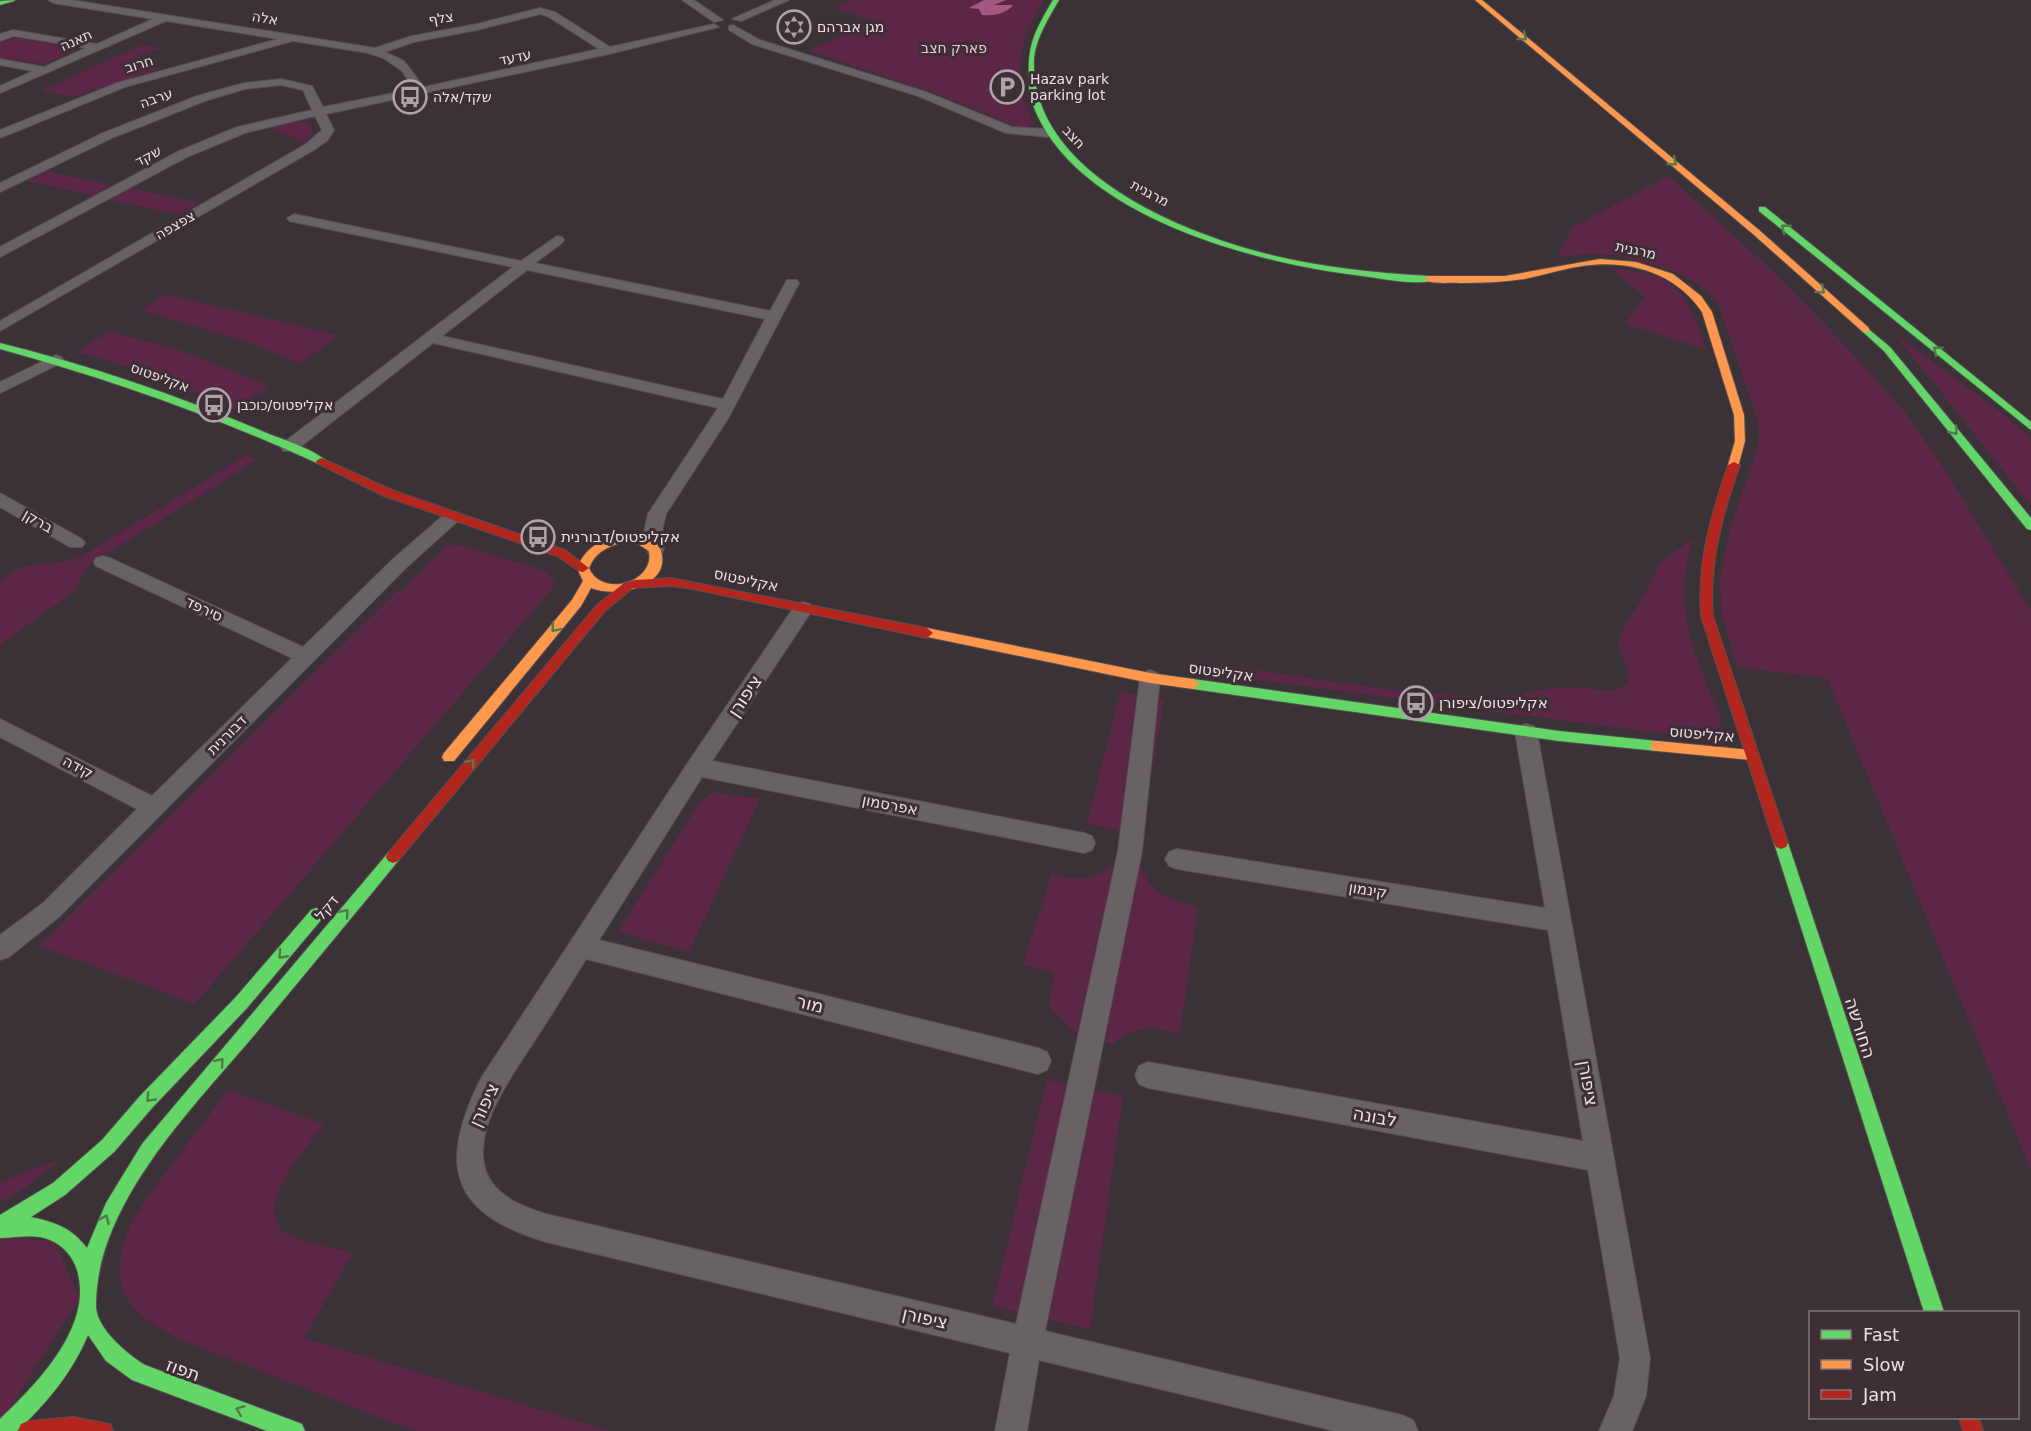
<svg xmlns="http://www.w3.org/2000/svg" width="2031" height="1431" viewBox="0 0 2031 1431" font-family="'DejaVu Sans',Heebo,sans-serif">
  <rect width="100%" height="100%" fill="#3a3236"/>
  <!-- green -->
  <path fill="#5c2746" d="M852 0H1044L1025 35 1020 63V79L992 81 993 94 1021 93 1034 125C1021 132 1003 121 991 115 931 90 869 71 808 51L874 21 835 8Z
    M21 38 71 48 74 51 44 64 0 58V42Z
    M142 45 162 48 136 56 159 69 73 97 40 91Z
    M294 121 310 123 313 134 305 142 266 127Z
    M46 171 112 185 93 195 26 181Z
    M1668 176 1774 272 1844 344 1905 412 1950 478 2031 611V1170L1827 678 1737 667 1722 615 1720 579 1730 529 1759 444V425L1718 303 1709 293 1694 282 1674 271 1618 255 1588 254 1557 257 1573 227Z
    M130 188 199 203 179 214 109 200Z
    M1612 269C1679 272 1686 294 1707 350L1625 324 1644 297Z
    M167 294 339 336 299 364 248 342 141 310Z
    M109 331 188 353 269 386 235 410C184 385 131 366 76 352Z
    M1894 333 1998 410 2031 438V506Z
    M247 455 257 460 94 562 85 570 75 591 0 645V580L24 566 68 561 82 556Z
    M1693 539C1671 611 1695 653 1721 719L1717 732 1704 739 1205 673 1207 663C1301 676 1397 695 1492 697 1520 697 1546 686 1574 687 1592 687 1616 698 1629 681L1628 668 1619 650V637L1650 584 1659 563Z
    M450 545H458L546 571 555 581 553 588 195 1004 39 946 398 590 402 591 445 547Z
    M1121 692 1164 700 1141 834 1086 824Z
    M713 792 760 799 689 952 618 932 700 802Z
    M1115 862 1141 866C1150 895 1172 900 1198 907L1180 1033C1150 1028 1138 1024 1113 1044L1079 1035 1049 1007 1055 972 1023 965 1051 875C1076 880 1096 882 1115 862Z
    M1047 1080 1123 1096 1090 1329 992 1306Z
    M228 1090 324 1124C308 1146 249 1210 287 1234 305 1245 332 1247 353 1253L304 1338 610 1431H418L393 1423 179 1339C164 1330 146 1322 134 1308 92 1259 149 1195 179 1155 195 1133 212 1112 228 1090Z
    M59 1161 19 1192 0 1202V1183L28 1170Z
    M0 1237 54 1241 80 1298 0 1423Z"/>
  <!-- water -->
  <path fill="#a45882" d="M984 0H1006L994 5H1013C1006 14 994 16 982 15L979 9 969 8Z"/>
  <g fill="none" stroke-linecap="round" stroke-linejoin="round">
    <defs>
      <path id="street" d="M48 0H72L375 48 412 36 477 24 540 8 555 12 610 47 714 24 719 27 609 54 326 114 334 130 328 140 314 150 0 331V321L306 144 322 130 315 116 245 133 187 157 0 257V247L179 151 237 127 312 110 303 90 281 85 245 89 205 101 112 138 0 192V183L103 133 197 96 244 83 281 79 312 86 323 107 414 89 402 71 383 58 368 53 293 41 125 87 0 138V130L117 83 278 39 166 21 0 93V86L33 71 0 65V59L44 67 86 48 14 36 0 41V34L13 30 97 44 153 19 53 3ZM540 14 547 16 599 49 424 87 404 61 385 52 414 42 477 30Z
        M682 0H694L723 20 714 22Z
        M775 0H789L741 21 732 19Z
        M733 25 760 40 926 92 1012 127 1048 129 1054 133 1048 137 1006 133 918 96 752 44 729 30V26Z
        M294 214 521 261 557 236 562 237 564 240 562 243 535 263 770 311 787 280H797L799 283 729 417 666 514 661 536 664 549 662 553 655 555 648 553 643 536 648 514 718 408 433 343 295 451H283L281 447 283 443 513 267 289 221 287 218ZM527 270 765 319 723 399 442 336Z
        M56 355 61 357 64 360 61 363 0 393V382Z
        M0 493 82 539 85 543 82 547H70L0 507Z
        M452 511 458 513 461 517 458 521 407 567 59 917 9 957 0 960V935L43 903 137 809 0 737V719L152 796 292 658 96 566 94 562 96 558 103 556 110 558 303 647 393 559 446 513Z
        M803 602 810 604 813 609 712 761 1084 833 1092 836 1095 843 1092 850 1084 853 702 777 599 940 1038 1048 1047 1052 1051 1061 1047 1070 1038 1074 586 959C570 985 554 1011 537 1037 515 1072 469 1130 487 1174 497 1197 524 1207 546 1214L1016 1324 1118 851 1140 678 1143 673 1150 670 1157 673 1160 678 1142 851 1045 1331 1402 1415 1413 1420 1418 1431H1335L1039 1360 1027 1431H995L1010 1353 546 1242C449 1213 438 1165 481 1078L689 761 796 604Z
        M1526 724 1534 726 1537 732 1650 1358 1646 1396 1632 1431H1599L1614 1396 1620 1358 1588 1170 1148 1088 1139 1084 1135 1075 1139 1066 1148 1062 1583 1141 1548 930 1177 869 1169 866 1165 859 1169 852 1177 849 1545 908 1515 732 1518 726Z"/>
      <path id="fast" d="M15 0 14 1 0 5V1Z
        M1053 0H1059C1049 17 1036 38 1034 58 1029 170 1177 231 1267 254 1320 267 1374 273 1429 276L1432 277V281C1409 285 1379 278 1355 275 1250 262 1067 213 1031 99 1029 93 1029 87 1029 81 1027 44 1035 31 1053 0Z
        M1759 207H1765L2031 422V430L1759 211Z
        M1866 327 1890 347 2031 518V530L2027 529 1884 351 1863 332 1861 330Z
        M0 343C92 366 182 397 269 434 285 440 315 450 326 461L321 464 317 463C214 416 109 379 0 349Z
        M1193 679 1559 731 1657 741 1662 742 1664 746 1662 750 1657 751 1559 741 1193 689 1186 684Z
        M1781 837 1786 839 1788 843 1944 1312H1924L1774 843 1776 839Z
        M393 851 398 853 400 857 398 861C351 919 303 976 256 1033 193 1108 95 1204 96 1307 97 1329 128 1355 145 1365L302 1424 305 1431H267L132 1380 106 1361 88 1335C72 1373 47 1403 17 1431H0V1419C37 1384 94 1326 77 1270 73 1257 63 1245 50 1240 34 1233 17 1238 0 1238V1215L53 1183 102 1140 140 1096 235 998 311 910 316 908 321 910 324 915 321 920 247 1008 152 1108 114 1152 65 1195 31 1217C55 1222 72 1228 87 1248L106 1203 142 1144 388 853Z"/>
      <path id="slow" d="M1475 0H1482L1759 230 1869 328V332H1863L1753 234Z
        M1600 259 1636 262 1673 274 1701 296 1712 312 1744 415 1745 441 1738 467H1730L1728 465 1735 441 1734 415 1702 312C1675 272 1628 259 1582 266 1562 269 1543 275 1524 279 1503 282 1481 283 1460 283 1449 282 1433 285 1424 279L1429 276H1505Z
        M621 535 645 537 659 546C677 585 618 599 591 588L581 606 454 761H444L442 757 444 753 572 600 583 581 577 568C586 547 600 540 621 535ZM621 543 638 544 649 551C655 583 601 598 589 568 595 553 606 547 621 543Z
        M927 628 1150 673 1193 679 1200 684 1193 689 1150 683 923 636 921 633Z
        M1657 741 1751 750 1756 751 1758 755 1756 759 1751 760 1657 751 1652 750 1650 746 1652 742Z"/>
      <path id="jam" d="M321 458 392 490 565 550 589 568 583 572 579 571 557 556 384 496 317 463 316 461Z
        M1734 462 1740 465C1722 515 1709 563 1713 616L1788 843 1786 847 1781 849 1776 847 1774 843 1701 616C1697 562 1711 515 1728 465Z
        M671 578 927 628 933 633 927 638 693 589 671 586 633 588 605 611 398 861 393 863 388 861 386 857 388 853 597 605 624 583 635 580Z
        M73 1417 110 1424 113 1431H18L21 1424 28 1421Z
        M1959 1418H1979L1983 1431H1963Z"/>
    </defs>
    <!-- street casing -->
    <use href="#street" stroke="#564e52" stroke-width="2"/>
    <!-- fast casing -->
    <use href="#fast" stroke="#564e52" stroke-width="2"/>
    <!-- slow casing -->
    <use href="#slow" stroke="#564e52" stroke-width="2"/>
    <!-- jam casing -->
    <use href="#jam" stroke="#564e52" stroke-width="2"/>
    <!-- street -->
    <use href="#street" fill="#696265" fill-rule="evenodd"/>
    <!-- fast -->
    <use href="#fast" fill="#63d668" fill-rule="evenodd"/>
    <!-- slow -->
    <use href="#slow" fill="#ff974d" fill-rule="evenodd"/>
    <!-- jam -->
    <use href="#jam" fill="#b3261e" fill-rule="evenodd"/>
  </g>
  <!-- one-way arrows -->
  <defs><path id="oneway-chevron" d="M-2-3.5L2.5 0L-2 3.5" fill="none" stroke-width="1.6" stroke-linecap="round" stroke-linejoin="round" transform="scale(1.5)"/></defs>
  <g stroke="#4f7a4c">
    <use href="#oneway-chevron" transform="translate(1523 37) rotate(40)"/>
    <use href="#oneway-chevron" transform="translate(1673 162) rotate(40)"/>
    <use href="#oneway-chevron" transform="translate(1785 228) rotate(-141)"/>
    <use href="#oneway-chevron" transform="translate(1821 290) rotate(42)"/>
    <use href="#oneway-chevron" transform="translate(1937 350) rotate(-141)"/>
    <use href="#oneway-chevron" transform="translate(1954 431) rotate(51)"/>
    <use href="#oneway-chevron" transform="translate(555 628) rotate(130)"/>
    <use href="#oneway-chevron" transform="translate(471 763) rotate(-50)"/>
    <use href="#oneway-chevron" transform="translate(345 913) rotate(-50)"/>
    <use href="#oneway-chevron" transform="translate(282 955) rotate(131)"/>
    <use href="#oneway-chevron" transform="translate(220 1062) rotate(-50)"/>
    <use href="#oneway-chevron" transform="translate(150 1098) rotate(133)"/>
    <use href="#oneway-chevron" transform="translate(105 1219) rotate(-66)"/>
    <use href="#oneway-chevron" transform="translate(240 1410) rotate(-159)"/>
  </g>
  <!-- icons -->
  <defs>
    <symbol id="synagogue-ring" viewBox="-11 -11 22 22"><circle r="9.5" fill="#3e2e36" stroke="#aca2a7" stroke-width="1.5"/><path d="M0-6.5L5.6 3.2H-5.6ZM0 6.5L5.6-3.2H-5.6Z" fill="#aca2a7"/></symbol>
    <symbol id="parking-ring" viewBox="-11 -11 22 22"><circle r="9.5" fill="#3e2e36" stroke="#aca2a7" stroke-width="1.5"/><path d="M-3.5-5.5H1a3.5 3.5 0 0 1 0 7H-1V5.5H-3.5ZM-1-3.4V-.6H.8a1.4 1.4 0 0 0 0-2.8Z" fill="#aca2a7"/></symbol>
    <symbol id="bus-ring" viewBox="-11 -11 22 22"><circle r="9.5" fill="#3e2e36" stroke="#aca2a7" stroke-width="1.5"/><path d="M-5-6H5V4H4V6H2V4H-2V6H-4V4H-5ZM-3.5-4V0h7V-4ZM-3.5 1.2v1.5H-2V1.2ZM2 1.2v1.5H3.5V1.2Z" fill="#aca2a7"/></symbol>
  </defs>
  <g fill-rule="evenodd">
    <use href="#synagogue-ring" x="775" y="8" width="38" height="38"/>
    <use href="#parking-ring" x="988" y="68" width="38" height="38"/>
    <use href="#bus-ring" x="391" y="78" width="38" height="38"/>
    <use href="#bus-ring" x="195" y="386" width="38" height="38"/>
    <use href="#bus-ring" x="519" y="518" width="38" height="38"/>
    <use href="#bus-ring" x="1397" y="684" width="38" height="38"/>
  </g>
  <g text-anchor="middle" stroke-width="6" stroke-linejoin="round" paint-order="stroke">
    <!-- far-street labels -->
    <g font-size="14" fill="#eadfe4" stroke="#3e2e36">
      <text transform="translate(265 18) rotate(9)" y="5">אלה</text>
      <text transform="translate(441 18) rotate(-10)" y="5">צלף</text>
      <text transform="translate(76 40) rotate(-24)" y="5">תאנה</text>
      <text transform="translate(515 57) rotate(-12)" y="5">עדעד</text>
      <text transform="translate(139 64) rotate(-17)" y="5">חרוב</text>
      <text transform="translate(156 98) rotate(-20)" y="5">ערבה</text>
      <text transform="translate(1074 137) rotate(47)" y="5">חצב</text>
      <text transform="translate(148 156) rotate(-28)" y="5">שקד</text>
      <text transform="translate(1150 193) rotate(28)" y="5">מרגנית</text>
      <text transform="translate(175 225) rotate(-30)" y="5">צפצפה</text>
      <text transform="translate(1636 250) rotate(12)" y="5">מרגנית</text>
      <text transform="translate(160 377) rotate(20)" y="5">אקליפטוס</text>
    </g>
    <!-- far-poi labels -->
    <g font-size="14" fill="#eadfe4" stroke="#3e2e36" text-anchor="start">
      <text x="817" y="32">מגן אברהם</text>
      <text x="1030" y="84">Hazav park<tspan x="1030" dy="16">parking lot</tspan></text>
      <text x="433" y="102">שקד/אלה</text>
      <text x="237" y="410">אקליפטוס/כוכבן</text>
    </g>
    <!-- far-park labels -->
    <g font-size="14" fill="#f2c4db" stroke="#3e2e36">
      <text x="954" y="53">פארק חצב</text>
    </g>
    <!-- street labels -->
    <g font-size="15" fill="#eadfe4" stroke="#3e2e36">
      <text transform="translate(38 521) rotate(30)" y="5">ברקן</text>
      <text transform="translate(746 580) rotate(12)" y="5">אקליפטוס</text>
      <text transform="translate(204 609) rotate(25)" y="5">סירפד</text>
      <text transform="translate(1221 672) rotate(8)" y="5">אקליפטוס</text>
      <text transform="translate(1702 734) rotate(5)" y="5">אקליפטוס</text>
      <text transform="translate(227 735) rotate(-45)" y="5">דבורנית</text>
      <text transform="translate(78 767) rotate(28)" y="5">קידה</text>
      <text transform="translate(890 805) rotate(11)" y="5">אפרסמון</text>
      <text transform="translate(1368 890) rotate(9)" y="5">קינמון</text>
      <text transform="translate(327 908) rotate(-50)" y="5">דקל</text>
    </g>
    <!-- poi labels -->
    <g font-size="15" fill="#eadfe4" stroke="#3e2e36" text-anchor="start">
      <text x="561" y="542">אקליפטוס/דבורנית</text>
      <text x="1439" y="708">אקליפטוס/ציפורן</text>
    </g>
    <!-- near-street labels -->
    <g font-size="18" fill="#eadfe4" stroke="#3e2e36">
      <text transform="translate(745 696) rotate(-56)" y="6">ציפורן</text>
      <text transform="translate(810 1004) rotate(14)" y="6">מור</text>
      <text transform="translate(1860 1028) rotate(72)" y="6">החורשה</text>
      <text transform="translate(1588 1083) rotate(80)" y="6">ציפורן</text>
      <text transform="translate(484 1105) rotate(-65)" y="6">ציפורן</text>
      <text transform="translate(1375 1117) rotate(10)" y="6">לבונה</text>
      <text transform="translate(925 1318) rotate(13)" y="6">ציפורן</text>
      <text transform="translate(183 1370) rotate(20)" y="6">תפוז</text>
    </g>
  </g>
  <!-- legend -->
  <rect x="1809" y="1311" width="210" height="108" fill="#3e2e36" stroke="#83757c" stroke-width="1.5"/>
  <rect x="1821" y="1330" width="30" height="9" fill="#63d668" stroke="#83757c" stroke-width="1.5"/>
  <text x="1863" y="1341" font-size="18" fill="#eadfe4">Fast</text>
  <rect x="1821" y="1360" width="30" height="9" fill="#ff974d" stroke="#83757c" stroke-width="1.5"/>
  <text x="1863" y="1371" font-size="18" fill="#eadfe4">Slow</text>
  <rect x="1821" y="1390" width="30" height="9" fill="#b3261e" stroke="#83757c" stroke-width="1.5"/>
  <text x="1863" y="1401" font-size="18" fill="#eadfe4">Jam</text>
</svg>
